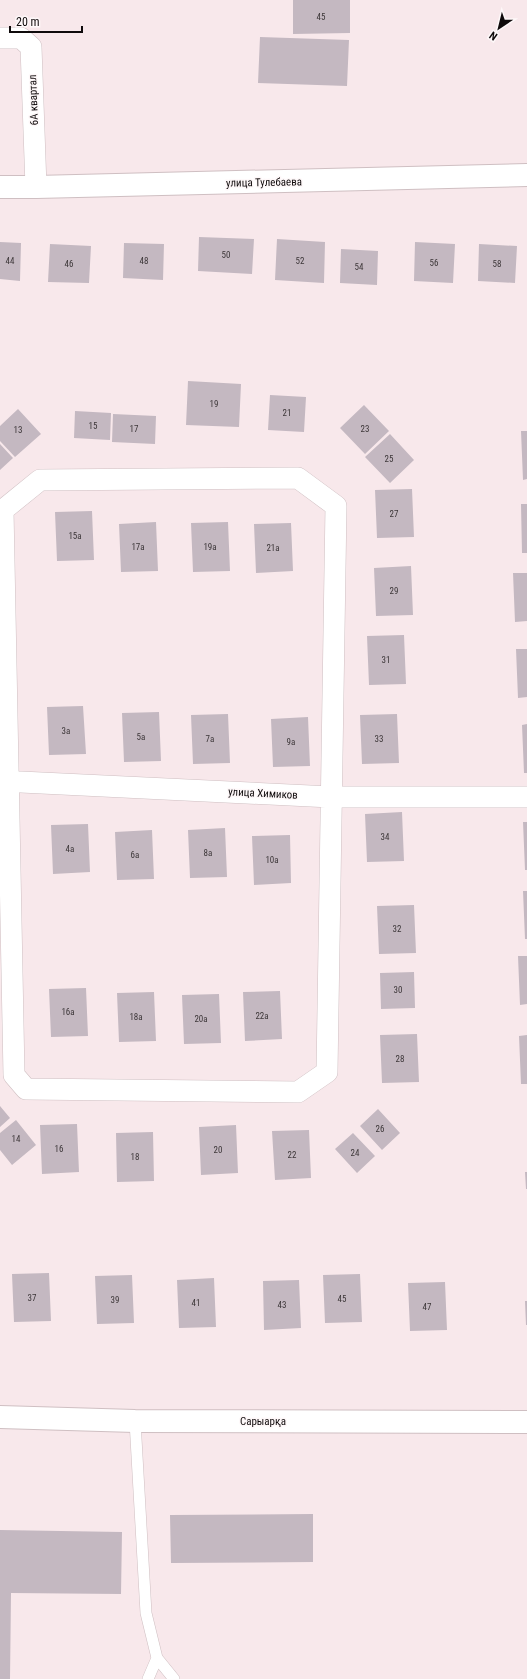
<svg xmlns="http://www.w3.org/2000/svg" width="527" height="1679" viewBox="0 0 527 1679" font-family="'Roboto Condensed',sans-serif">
  <rect width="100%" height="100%" fill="#f8e8eb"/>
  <!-- building -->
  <path fill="#c4b8c1" d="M293 0H350V33L293 34Z
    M260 37 349 40 347 86 258 83Z
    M199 237 254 239 252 274 198 271Z
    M277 239 325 242 324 283 275 280Z
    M0 242 21 243 20 281 0 279Z
    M415 242 455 244 453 283 414 281Z
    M124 243 164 244 163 280 123 278Z
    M50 244 91 246 89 283 48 282Z
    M479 244 517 246 515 283 478 281Z
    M341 249 378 251 377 285 340 283Z
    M188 381 241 384 239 427 186 425Z
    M270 395 306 397 304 432 268 430Z
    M364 405 389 431 365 454 340 428Z
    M18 409 41 434 15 457 0 441V426Z
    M75 411 111 413 110 440 74 438Z
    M113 414 156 416 155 444 112 442Z
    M521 431H527V479L523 480Z
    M390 434 414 460 390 483 365 457Z
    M0 444 13 458 0 470Z
    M412 489 414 537 377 538 375 490Z
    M521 504H527V553H522Z
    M92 511 94 560 57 561 55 512Z
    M156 522 158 571 121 572 119 524Z
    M228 522 230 571 193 572 191 523Z
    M291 523 293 571 256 573 254 524Z
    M411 566 413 615 376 616 374 568Z
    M513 573H527V621L515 622Z
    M404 635 406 684 369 685 367 636Z
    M516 649H527V697L518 698Z
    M83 706 86 754 49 755 47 707Z
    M159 712 161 761 124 762 122 713Z
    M228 714 230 763 193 764 191 715Z
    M397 714 399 763 362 764 360 715Z
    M308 717 310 766 273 767 271 719Z
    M527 724V773H524L522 725Z
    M402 812 404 861 367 862 365 814Z
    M523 822H527V870H525Z
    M88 824 90 872 53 874 51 825Z
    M225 828 227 877 190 878 188 830Z
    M152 830 154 879 117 880 115 832Z
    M290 835 291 883 254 885 252 836Z
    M523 891H527V939H525Z
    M414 905 416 953 379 954 377 906Z
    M518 956H527V1004L520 1005Z
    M414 972 415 1008 381 1009 380 973Z
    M86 988 88 1036 51 1037 49 989Z
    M280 991 282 1039 245 1041 243 992Z
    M154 992 156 1041 119 1042 117 993Z
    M219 994 221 1043 184 1044 182 995Z
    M417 1034 419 1082 382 1083 380 1035Z
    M527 1035V1084H521L519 1036Z
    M0 1106 10 1118 0 1127Z
    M378 1109 400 1133 382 1150 360 1126Z
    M16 1120 36 1145 12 1165 0 1150V1133Z
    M77 1124 79 1172 42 1174 40 1125Z
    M236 1125 238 1173 201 1175 199 1127Z
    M309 1130 311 1178 275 1180 272 1131Z
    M153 1132 154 1181 117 1182 116 1133Z
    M353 1133 375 1156 357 1173 335 1149Z
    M525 1172H527V1189H526Z
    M49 1273 51 1321 14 1322 12 1274Z
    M360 1274 362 1322 325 1323 323 1275Z
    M132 1275 134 1323 97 1324 95 1276Z
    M214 1278 216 1327 179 1328 177 1280Z
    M299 1280 301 1328 264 1330 263 1281Z
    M445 1282 447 1330 410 1331 408 1283Z
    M525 1301H527V1325H526Z
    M313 1514V1562L171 1563 170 1515Z
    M0 1530 122 1532 121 1594 11 1593 10 1679H0Z"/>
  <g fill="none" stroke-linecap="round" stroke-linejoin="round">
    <defs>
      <path id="lane" d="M135 1421 146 1613 157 1658 174 1679
        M148 1679 157 1658"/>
      <path id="street" d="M0 38H21L31 47 36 187
        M298 478 336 506 327 1072 298 1092 26 1089 14 1075 3 510 40 480Z
        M0 781 331 797H527"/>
      <path id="secondary" d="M0 187H36L527 175
        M0 1417 135 1421 527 1422"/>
    </defs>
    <!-- lane casing -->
    <use href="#lane" stroke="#cfbfc2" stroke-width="12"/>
    <!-- street casing -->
    <use href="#street" stroke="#cfbfc2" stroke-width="22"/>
    <!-- secondary casing -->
    <use href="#secondary" stroke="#cfbfc2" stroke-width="24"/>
    <!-- lane -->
    <use href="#lane" stroke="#fff" stroke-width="11"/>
    <!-- street -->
    <use href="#street" stroke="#fff" stroke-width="21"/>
    <!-- secondary -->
    <use href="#secondary" stroke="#fff" stroke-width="22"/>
  </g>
  <g text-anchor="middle" stroke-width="3" stroke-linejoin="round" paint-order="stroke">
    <!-- number labels -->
    <g font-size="9" fill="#3c3638">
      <text x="321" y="20">45</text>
      <text x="226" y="258">50</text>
      <text x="10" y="264">44</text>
      <text x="144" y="264">48</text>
      <text x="300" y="264">52</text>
      <text x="434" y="266">56</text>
      <text x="69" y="267">46</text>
      <text x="497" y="267">58</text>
      <text x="359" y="270">54</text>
      <text x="214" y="407">19</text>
      <text x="287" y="416">21</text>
      <text x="93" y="429">15</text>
      <text x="134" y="432">17</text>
      <text x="365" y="432">23</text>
      <text x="18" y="433">13</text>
      <text x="389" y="462">25</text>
      <text x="394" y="517">27</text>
      <text x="75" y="539">15а</text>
      <text x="138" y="550">17а</text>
      <text x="210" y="550">19а</text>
      <text x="273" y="551">21а</text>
      <text x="394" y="594">29</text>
      <text x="386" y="663">31</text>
      <text x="66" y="734">3а</text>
      <text x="141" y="740">5а</text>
      <text x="210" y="742">7а</text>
      <text x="379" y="742">33</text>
      <text x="291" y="745">9а</text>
      <text x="385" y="840">34</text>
      <text x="70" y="852">4а</text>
      <text x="208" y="856">8а</text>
      <text x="135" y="858">6а</text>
      <text x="272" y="863">10а</text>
      <text x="397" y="932">32</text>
      <text x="398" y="993">30</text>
      <text x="68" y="1015">16а</text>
      <text x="262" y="1019">22а</text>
      <text x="136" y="1020">18а</text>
      <text x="201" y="1022">20а</text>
      <text x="400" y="1062">28</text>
      <text x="380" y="1132">26</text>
      <text x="16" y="1142">14</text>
      <text x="59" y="1152">16</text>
      <text x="218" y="1153">20</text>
      <text x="355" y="1156">24</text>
      <text x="292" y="1158">22</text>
      <text x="135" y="1160">18</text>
      <text x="32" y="1301">37</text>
      <text x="342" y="1302">45</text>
      <text x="115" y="1303">39</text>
      <text x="196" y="1306">41</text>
      <text x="282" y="1308">43</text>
      <text x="427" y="1310">47</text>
    </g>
    <!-- street labels -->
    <g font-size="11" fill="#0f0a0b" stroke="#fef8f9">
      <text transform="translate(33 100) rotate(-92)" y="4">6А квартал</text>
      <text transform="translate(264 182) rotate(-1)" y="4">улица Тулебаева</text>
      <text transform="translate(263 793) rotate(3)" y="4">улица Химиков</text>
      <text x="263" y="1425">Сарыарқа</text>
    </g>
  </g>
  <!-- north arrow -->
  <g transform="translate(499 28) rotate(215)" stroke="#fef8f9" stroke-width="3" paint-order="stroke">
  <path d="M0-3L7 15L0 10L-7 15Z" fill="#0f0a0b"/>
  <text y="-6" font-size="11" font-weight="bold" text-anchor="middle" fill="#0f0a0b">N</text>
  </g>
  <!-- scale -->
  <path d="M10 26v6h72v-6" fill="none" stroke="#0f0a0b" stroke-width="2"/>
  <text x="16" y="26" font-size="12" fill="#0f0a0b" stroke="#fef8f9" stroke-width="3" paint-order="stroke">20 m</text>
</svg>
